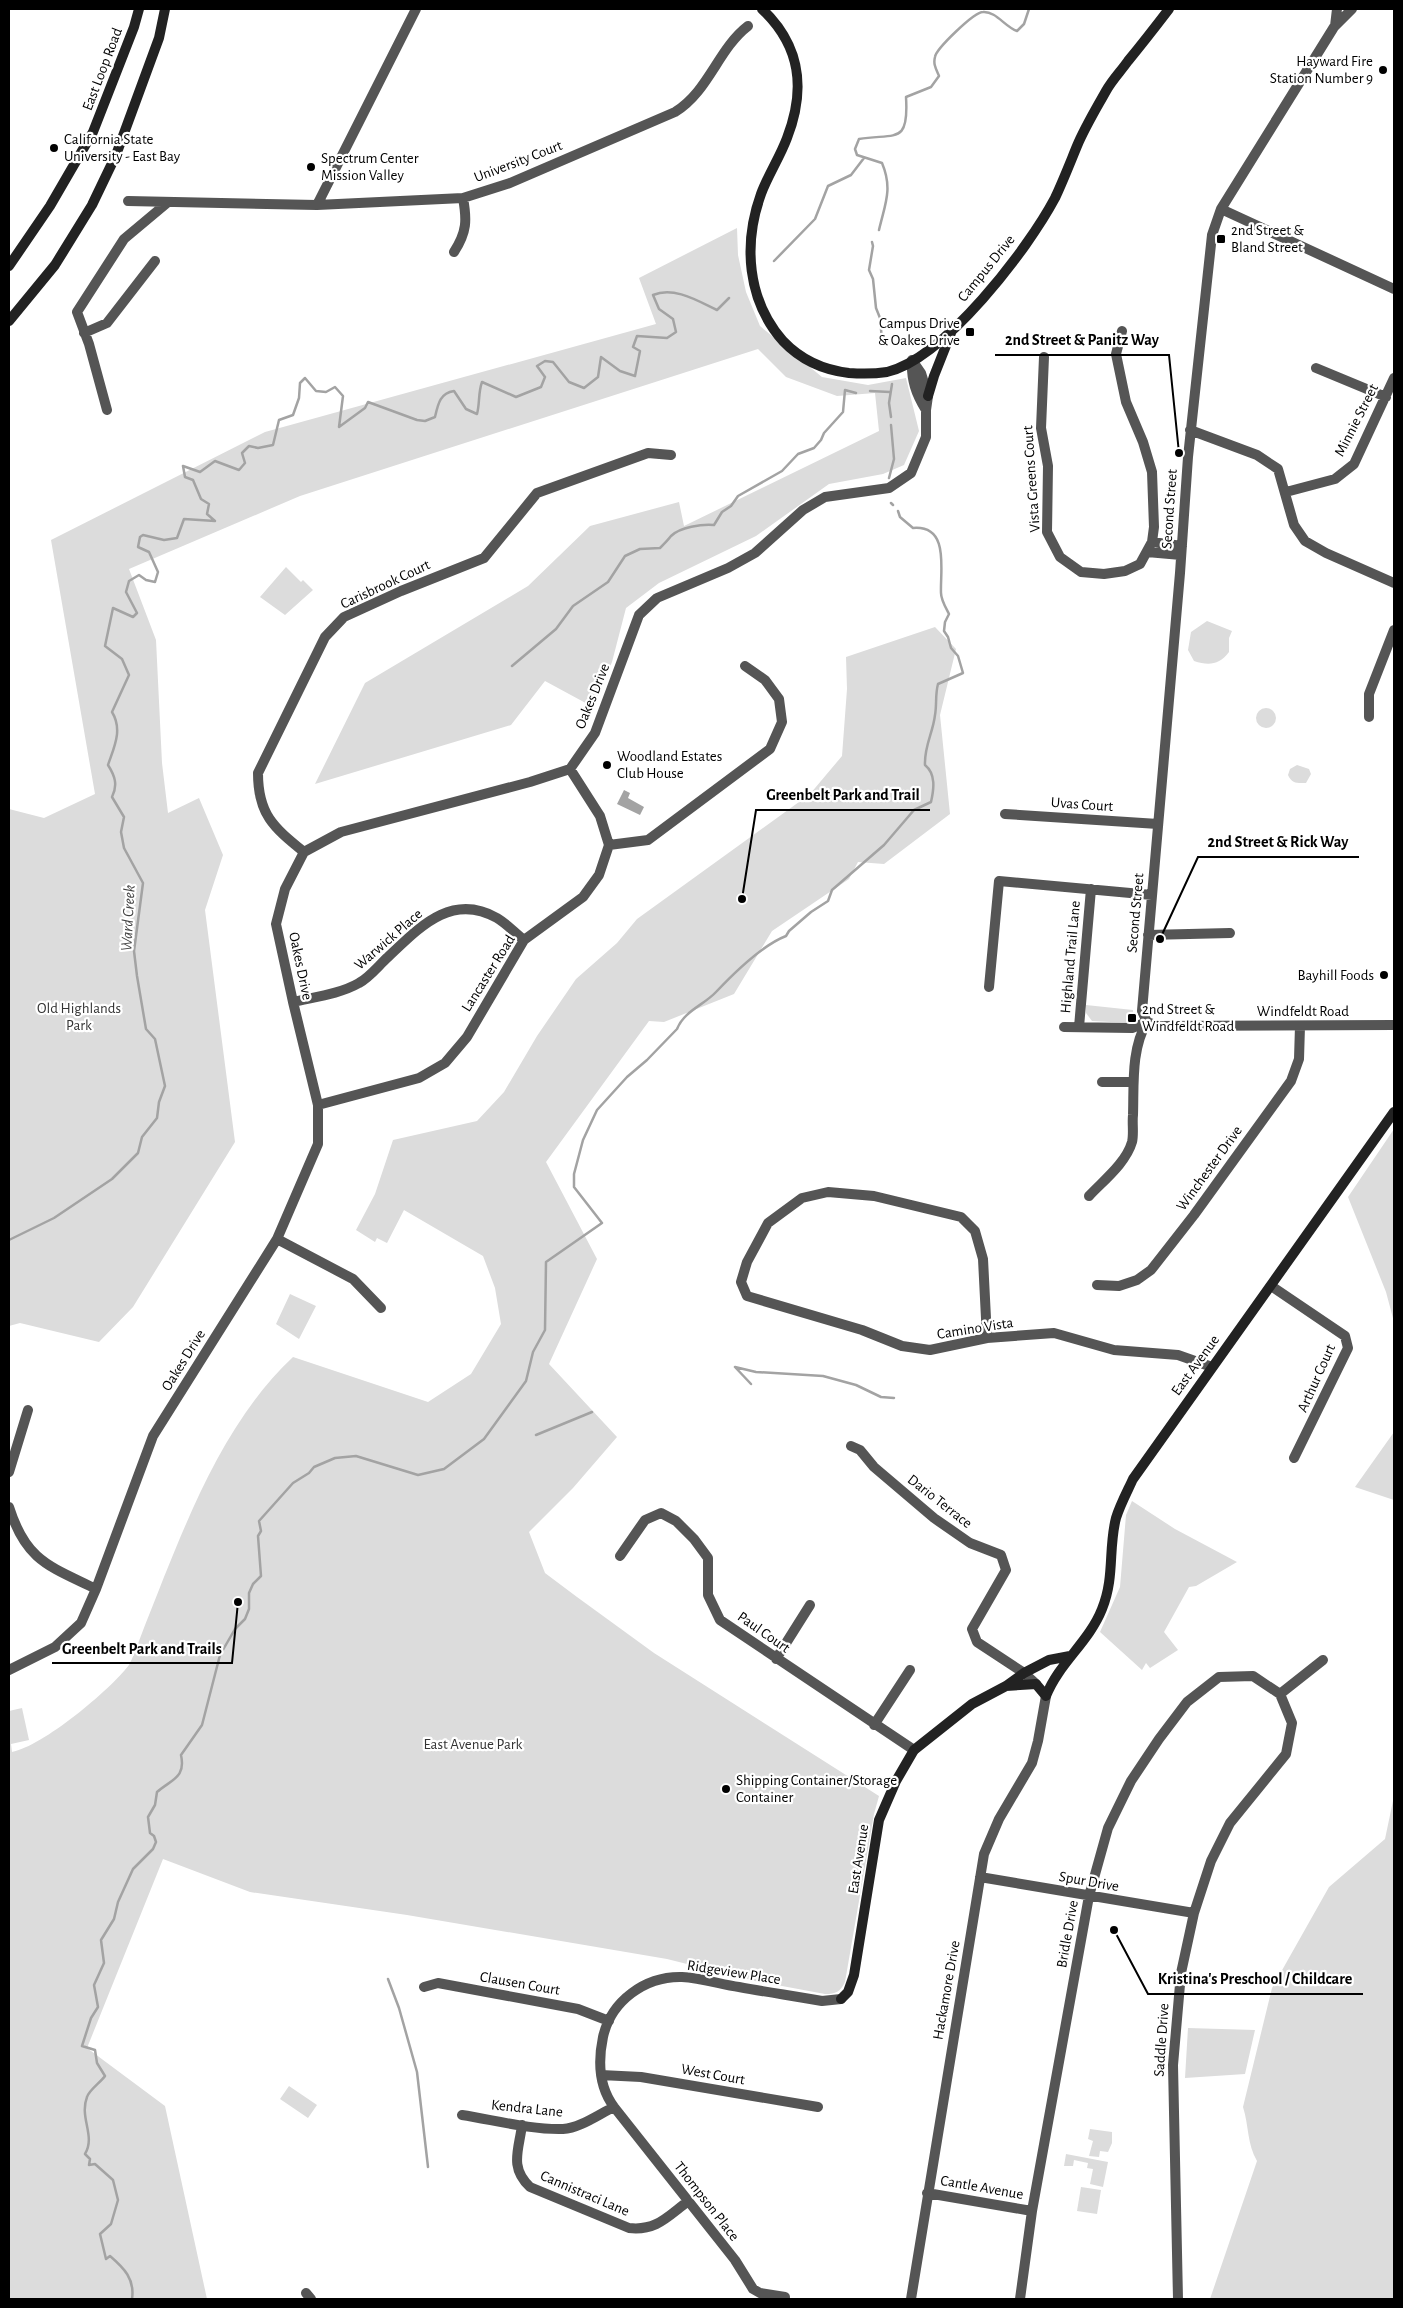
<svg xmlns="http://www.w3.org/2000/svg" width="1403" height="2308" viewBox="0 0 1403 2308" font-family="'Alegreya Sans',sans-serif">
  <rect width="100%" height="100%" fill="#fff"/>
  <!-- green -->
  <path fill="#dcdcdc" d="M737 228 738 255 746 292 760 326 822 377 868 385 906 378 919 431 904 465 883 474 829 484 756 536 659 583 626 608 612 662 593 707 545 681 511 725 315 784 365 683 528 586 590 526 679 502 684 526 879 431 875 393 837 396 786 377 758 349 300 496 129 569 156 640 162 763 168 813 199 798 223 855 205 910 235 1142 133 1307 99 1342 20 1323 9 1326V809L44 818 95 794 51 540 265 432 656 324 639 278Z
    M286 567 301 582 303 580 313 590 285 615 260 597Z
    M1207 621 1232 631 1229 638V652C1219 665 1209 666 1194 661L1188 650 1191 632Z
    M935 627 956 649 940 715 950 814 884 864 858 862 849 879 772 931 734 994 664 1022 649 1021 546 1162 597 1259 549 1364 617 1437 573 1488 529 1532 545 1573 577 1597 654 1653 879 1796 874 1814 845 1982C840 1992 836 1994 825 1994L755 1981 667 1959 407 1915 250 1892 163 1859 87 2048 165 2106 207 2299H9V1711L22 1708 29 1740 11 1744 12 1752C43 1746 109 1691 129 1665 133 1658 136 1648 139 1641 147 1619 156 1598 164 1577 195 1500 231 1415 293 1357L428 1402 471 1374 501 1324 495 1288 483 1256 404 1210 387 1243 377 1238 375 1242 356 1230 375 1194 393 1140 477 1121 504 1092 537 1036 576 979 617 943 637 919 810 794 842 756 847 689 846 657Z
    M1256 718a10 10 0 1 1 20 0a10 10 0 1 1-20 0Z
    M1297 765 1309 769 1311 774 1306 783C1297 783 1292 784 1288 775L1290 769Z
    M1086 1005 1133 1010V1020L1130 1023 1092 1021 1086 1013Z
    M1394 1129V1322L1386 1292 1348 1197Z
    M290 1294 316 1306 299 1339 276 1324Z
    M1394 1432V1500L1355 1487Z
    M1132 1501 1175 1529 1237 1562 1196 1586 1189 1587 1164 1632 1178 1650 1150 1668 1146 1663 1142 1670 1100 1632 1120 1587 1126 1515Z
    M1394 1796V2299H1210L1257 2161C1247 2144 1249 2126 1243 2107L1272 1988 1329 1887 1385 1839Z
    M1188 2028 1255 2030 1245 2074 1185 2078Z
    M289 2086 317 2105 308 2118 280 2099Z
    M1090 2129 1112 2132V2143L1108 2152 1100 2151 1099 2157 1089 2156 1093 2141 1088 2139Z
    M1066 2154 1108 2162 1103 2187 1090 2184 1093 2169 1087 2168 1088 2163 1074 2160 1073 2166H1064Z
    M1081 2187 1101 2190 1097 2214 1077 2211Z"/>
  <!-- water -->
  <path fill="#a3a3a3" d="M624 790 630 793 628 798 644 807 640 815 617 804Z"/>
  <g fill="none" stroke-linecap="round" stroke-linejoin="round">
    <!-- stream -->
    <path stroke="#a3a3a3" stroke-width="2.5" d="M879 230C885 204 893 189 882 163L857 155 855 149 859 139C896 133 909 145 906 97L931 87 939 76C936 69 933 64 935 57 936 49 974 12 983 12 996 11 1005 27 1017 31L1024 24 1029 9
      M872 242 873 246 869 270 873 279 876 308 880 318 882 340
      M774 261 815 219 828 186 851 175 864 158
      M870 391 890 392
      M891 417 889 403 892 384
      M889 478 894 459 891 425
      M891 503 893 505
      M512 666 556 629 573 606 608 582 625 556 640 549 660 548C664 544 668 540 671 536 680 527 702 524 714 525L722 512 731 506 738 496 782 471 798 454 814 448 821 440 824 433 843 412 845 390 856 393
      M9 1240 54 1218 112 1179 138 1153 142 1137 157 1118 159 1102 165 1086 155 1039 146 1029 137 976 134 951 143 883 124 848 121 832 124 817 112 797C118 785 115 776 108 765 114 747 123 730 112 712L129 675 122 659 105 646 113 608 133 617 137 613 126 592 129 581 139 575 146 580 155 582 158 572 149 552 138 547 140 537 143 535 164 540 177 538 184 519 215 521 207 514 209 504 201 499 193 480 185 477 183 466 200 472 215 461 239 470 245 463 242 453 249 446 258 448 273 445 279 420 293 415 299 398 300 383 305 378 316 391 326 392 335 387 343 396 339 427 365 408 368 402 417 420 425 421 435 417C438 404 440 393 454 391L466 409 477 414C480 403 478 393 482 382L516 397 541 387 545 377 537 366 545 361 553 362 569 382 584 388 598 377 601 357 620 371 635 376 640 351 633 347 637 336 667 338 676 332 673 319 659 309 653 295C674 286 698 301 717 310L729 298
      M751 1384 735 1367 756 1372 823 1376 856 1385 881 1397 894 1398
      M536 1435 592 1412
      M388 1979 399 2008 417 2072 428 2167
      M132 2299C135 2279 124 2268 110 2256L106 2259 100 2234 111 2224 118 2200 113 2180 95 2164 89 2165 90 2159 85 2154C96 2136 79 2118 87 2097 89 2090 101 2082 105 2076L97 2063 95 2050 82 2046 91 2018 98 2007 94 1985 104 1963 101 1940 114 1919 118 1902 133 1869 153 1849 156 1842 154 1836 150 1833 148 1817 155 1805 157 1792C172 1779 186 1778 181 1755L202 1725 220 1655 235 1629 245 1619 249 1609V1593L253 1584 261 1576 258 1536 261 1531 259 1521 293 1483 309 1473 314 1467 335 1458 356 1456 418 1475 444 1469 484 1439 526 1381 533 1352 545 1330 546 1262 602 1223 574 1187V1174L583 1140 597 1110 627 1077 647 1060 677 1029C684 1011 704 1005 716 992 733 974 763 945 786 936L789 931 811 912 828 901 832 890 884 845 914 810 931 802C934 789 936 774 925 765 924 746 933 733 935 715 937 704 935 695 938 684L963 673 958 656 951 648 948 637 944 631 945 622 949 614C946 608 941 600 941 593 940 570 950 525 913 528L900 517 898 511"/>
    <!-- street -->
    <path stroke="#555" stroke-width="10" d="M1335 26 1337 9
      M128 201 317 205 463 198 510 183 675 112C709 91 718 49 748 26
      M317 205 416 9
      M1221 209 1394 289
      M454 252C467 232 467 220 463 198
      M84 333 107 323 155 261
      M1044 357 1041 428 1048 466 1047 532 1060 557 1081 572 1104 574 1125 571 1140 564 1152 542 1154 527 1152 472 1143 442 1126 402 1116 354 1122 331
      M912 360C911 380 916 394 926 410
      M1316 368 1386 397
      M107 410 89 344 77 312 124 239 167 203
      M1190 430 1257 455 1278 469 1294 525 1305 541 1326 553 1394 583
      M1286 492 1335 479 1354 464 1394 378
      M1152 542 1182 546
      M1147 552 1181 555
      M1369 717V694L1394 630
      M1005 814 1158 824
      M609 845 648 840 770 749 782 722 779 699 765 680 745 666
      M304 852C273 827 258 814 258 773L325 637 344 617 401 591 484 558 537 493 648 453 671 455
      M1148 935 1230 933
      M989 987 999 881 1152 895
      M293 1002C314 997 340 994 359 983 370 977 379 965 388 957 419 928 451 892 497 918 507 924 515 933 524 940
      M1147 1022 1142 1011 1180 573 1188 457 1212 235 1221 209 1334 27 1352 9
      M1064 1027 1132 1028 1147 1022 1158 1026 1394 1025
      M1079 1027 1091 889
      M1102 1082H1133
      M318 1105 419 1078 445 1063 467 1037 524 940 583 897 599 875 609 845 600 816 570 769
      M1089 1196C1103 1181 1126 1163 1132 1142 1134 1134 1132 1123 1133 1115 1134 1084 1131 1049 1147 1022
      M277 1239 353 1279 381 1308
      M1097 1285 1119 1286 1137 1280 1151 1270 1194 1215 1291 1081 1299 1059 1300 1026
      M1271 1286 1345 1336 1348 1348 1294 1458
      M987 1338 983 1259 975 1231 961 1217 874 1196 828 1192 802 1198 768 1223 747 1262 741 1282 747 1296 862 1330 902 1346 930 1350 987 1338 1054 1333 1114 1350 1178 1355 1212 1367
      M851 1446 860 1450 874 1467 934 1518 970 1543 1001 1555 1006 1570 972 1629 977 1642 1024 1673 1036 1684
      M9 1472 28 1410
      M9 1507C26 1561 49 1566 96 1589
      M620 1556 645 1520 661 1513 676 1521 694 1539 708 1558V1595L720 1620 914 1750
      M776 1659 810 1605
      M9 1670 55 1647 81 1623 96 1589 153 1436 277 1239 318 1144V1105L293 1002 276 924 285 889 304 852 341 832 530 782 570 769 595 733 639 615 657 598 728 568 755 553 803 510 825 497 889 488 911 473 926 437V410L928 396 921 373 912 360
      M1280 1694 1323 1660
      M874 1725 910 1670
      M980 1877 1194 1913
      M424 1987 438 1983 578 2009 609 2021
      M601 2075 641 2077 818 2107
      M462 2115C494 2120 532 2130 563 2129 580 2128 599 2114 614 2107
      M522 2125C519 2150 509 2167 530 2187L629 2228C656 2231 667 2217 687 2202
      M927 2193 1032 2211
      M306 2293 311 2299
      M785 2297 760 2293 753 2289 735 2260 614 2107C599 2087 598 2061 603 2037 611 2001 645 1976 682 1977 701 1978 720 1984 739 1987 766 1992 794 1996 822 2001L841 1999
      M911 2299 984 1854 999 1819 1032 1763 1038 1741 1046 1696
      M1020 2299 1032 2211 1089 1896 1108 1828 1131 1781 1159 1739 1187 1702 1219 1677 1253 1676 1280 1694
      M1178 2299 1173 2065 1181 1973 1194 1913 1211 1861 1230 1823 1286 1754 1292 1723 1280 1694"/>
    <!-- secondary -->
    <path stroke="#222" stroke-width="10" d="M762 9C801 46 806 89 787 138 780 157 768 175 761 194 743 244 747 300 783 341 801 360 823 370 849 373 862 374 874 374 887 372 945 358 1028 249 1055 198 1063 181 1070 163 1077 146 1085 127 1096 109 1106 91 1112 80 1121 71 1128 61 1142 44 1156 26 1169 9
      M9 266 50 206 93 132 134 27 139 9
      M9 321 55 265 92 205 116 155 159 38 165 9
      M928 396 934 376 951 333
      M1006 1686 1036 1684 1046 1696C1059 1663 1089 1642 1102 1609 1115 1577 1108 1549 1116 1518 1120 1505 1127 1492 1133 1479L1394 1112
      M841 1999 848 1992 854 1975 879 1820 896 1781 914 1750 972 1704 1006 1686 1024 1673 1049 1660 1070 1656"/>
  </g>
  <!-- markers -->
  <g fill="#000" stroke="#fff" stroke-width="2">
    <circle cx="1383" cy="70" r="5"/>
    <circle cx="54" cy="148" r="5"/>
    <circle cx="311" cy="167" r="5"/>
    <rect x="1216" y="234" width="10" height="10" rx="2.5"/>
    <rect x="965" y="327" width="10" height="10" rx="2.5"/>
    <circle cx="607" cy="765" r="5"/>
    <circle cx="1384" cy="975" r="5"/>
    <rect x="1127" y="1013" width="10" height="10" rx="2.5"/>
    <circle cx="726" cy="1789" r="5"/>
  </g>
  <g text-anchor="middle" stroke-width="4.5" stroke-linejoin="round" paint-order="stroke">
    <!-- poi labels -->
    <g font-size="15" fill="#000" stroke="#fff" text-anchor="start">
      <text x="1373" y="66" text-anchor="end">Hayward Fire<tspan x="1373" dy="17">Station Number 9</tspan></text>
      <text x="64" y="144">California State<tspan x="64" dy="17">University - East Bay</tspan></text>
      <text x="321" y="163">Spectrum Center<tspan x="321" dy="17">Mission Valley</tspan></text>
      <text x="1231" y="235">2nd Street &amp;<tspan x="1231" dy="17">Bland Street</tspan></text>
      <text x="960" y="328" text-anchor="end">Campus Drive<tspan x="960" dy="17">&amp; Oakes Drive</tspan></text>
      <text x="617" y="761">Woodland Estates<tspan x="617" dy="17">Club House</tspan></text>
      <text x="1374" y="980" text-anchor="end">Bayhill Foods</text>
      <text x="1142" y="1014">2nd Street &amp;<tspan x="1142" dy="17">Windfeldt Road</tspan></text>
      <text x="736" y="1785">Shipping Container/Storage<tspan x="736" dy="17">Container</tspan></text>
    </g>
    <!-- street labels -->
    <g font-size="15" fill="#000" stroke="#fff">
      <text transform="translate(102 69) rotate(-69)" y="5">East Loop Road</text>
      <text transform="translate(518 161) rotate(-21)" y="5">University Court</text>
      <text transform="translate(986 268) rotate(-51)" y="5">Campus Drive</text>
      <text transform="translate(1356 420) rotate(-63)" y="5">Minnie Street</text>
      <text transform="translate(1031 479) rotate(-94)" y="5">Vista Greens Court</text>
      <text transform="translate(1169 509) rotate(-86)" y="5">Second Street</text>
      <text transform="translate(385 584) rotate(-25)" y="5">Carisbrook Court</text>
      <text transform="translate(592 696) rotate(-68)" y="5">Oakes Drive</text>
      <text transform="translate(1082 804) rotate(4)" y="5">Uvas Court</text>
      <text transform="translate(1135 913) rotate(-85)" y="5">Second Street</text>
      <text transform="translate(388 939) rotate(-41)" y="5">Warwick Place</text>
      <text transform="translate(1070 957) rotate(-85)" y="5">Highland Trail Lane</text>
      <text transform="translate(301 966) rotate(78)" y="5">Oakes Drive</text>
      <text transform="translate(488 973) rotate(-58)" y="5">Lancaster Road</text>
      <text x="1303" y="1016">Windfeldt Road</text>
      <text transform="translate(1209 1168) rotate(-54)" y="5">Winchester Drive</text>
      <text transform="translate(975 1328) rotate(-9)" y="5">Camino Vista</text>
      <text transform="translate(183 1360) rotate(-58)" y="5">Oakes Drive</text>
      <text transform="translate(1195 1365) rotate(-54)" y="5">East Avenue</text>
      <text transform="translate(1316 1378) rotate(-66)" y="5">Arthur Court</text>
      <text transform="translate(940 1501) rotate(38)" y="5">Dario Terrace</text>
      <text transform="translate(764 1632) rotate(35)" y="5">Paul Court</text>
      <text transform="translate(858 1859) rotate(-81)" y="5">East Avenue</text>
      <text transform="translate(1089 1881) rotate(10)" y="5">Spur Drive</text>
      <text transform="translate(1067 1934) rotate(-80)" y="5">Bridle Drive</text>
      <text transform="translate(734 1972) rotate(9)" y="5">Ridgeview Place</text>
      <text transform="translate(520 1983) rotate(10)" y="5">Clausen Court</text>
      <text transform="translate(946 1990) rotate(-80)" y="5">Hackamore Drive</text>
      <text transform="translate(1161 2040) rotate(-86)" y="5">Saddle Drive</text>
      <text transform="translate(713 2074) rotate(10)" y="5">West Court</text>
      <text transform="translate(527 2108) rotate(6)" y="5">Kendra Lane</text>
      <text transform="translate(982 2187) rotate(10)" y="5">Cantle Avenue</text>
      <text transform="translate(585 2193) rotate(23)" y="5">Cannistraci Lane</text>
      <text transform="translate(707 2201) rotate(52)" y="5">Thompson Place</text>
    </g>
    <!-- park labels -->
    <g font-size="15" fill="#333" stroke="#fff">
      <text x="79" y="1013">Old Highlands<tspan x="79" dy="17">Park</tspan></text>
      <text x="473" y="1749">East Avenue Park</text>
    </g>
    <!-- water labels -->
    <g font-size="16" font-style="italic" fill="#444" stroke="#fff">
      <text transform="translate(127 918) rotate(-87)" y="6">Ward Creek</text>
    </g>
  </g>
  <!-- callouts -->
  <path fill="none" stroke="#000" stroke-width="2" d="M1179 453L1169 355H995M742 899L756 810H930M1160 939L1198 857H1359M238 1602L232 1663H52M1114 1930L1148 1994H1363"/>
  <g fill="#000" stroke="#fff" stroke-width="2">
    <circle cx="1179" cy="453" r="5"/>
    <circle cx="742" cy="899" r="5"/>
    <circle cx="1160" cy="939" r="5"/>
    <circle cx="238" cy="1602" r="5"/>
    <circle cx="1114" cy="1930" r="5"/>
  </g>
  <g font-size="16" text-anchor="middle" font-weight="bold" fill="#000" stroke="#fff" stroke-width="4.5" stroke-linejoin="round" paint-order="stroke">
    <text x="1082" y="345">2nd Street &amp; Panitz Way</text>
    <text x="843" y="800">Greenbelt Park and Trail</text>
    <text x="1278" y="847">2nd Street &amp; Rick Way</text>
    <text x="142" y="1654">Greenbelt Park and Trails</text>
    <text x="1255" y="1984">Kristina's Preschool / Childcare</text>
  </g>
  <!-- border -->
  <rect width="1403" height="2308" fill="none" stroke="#000000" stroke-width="20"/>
</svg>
